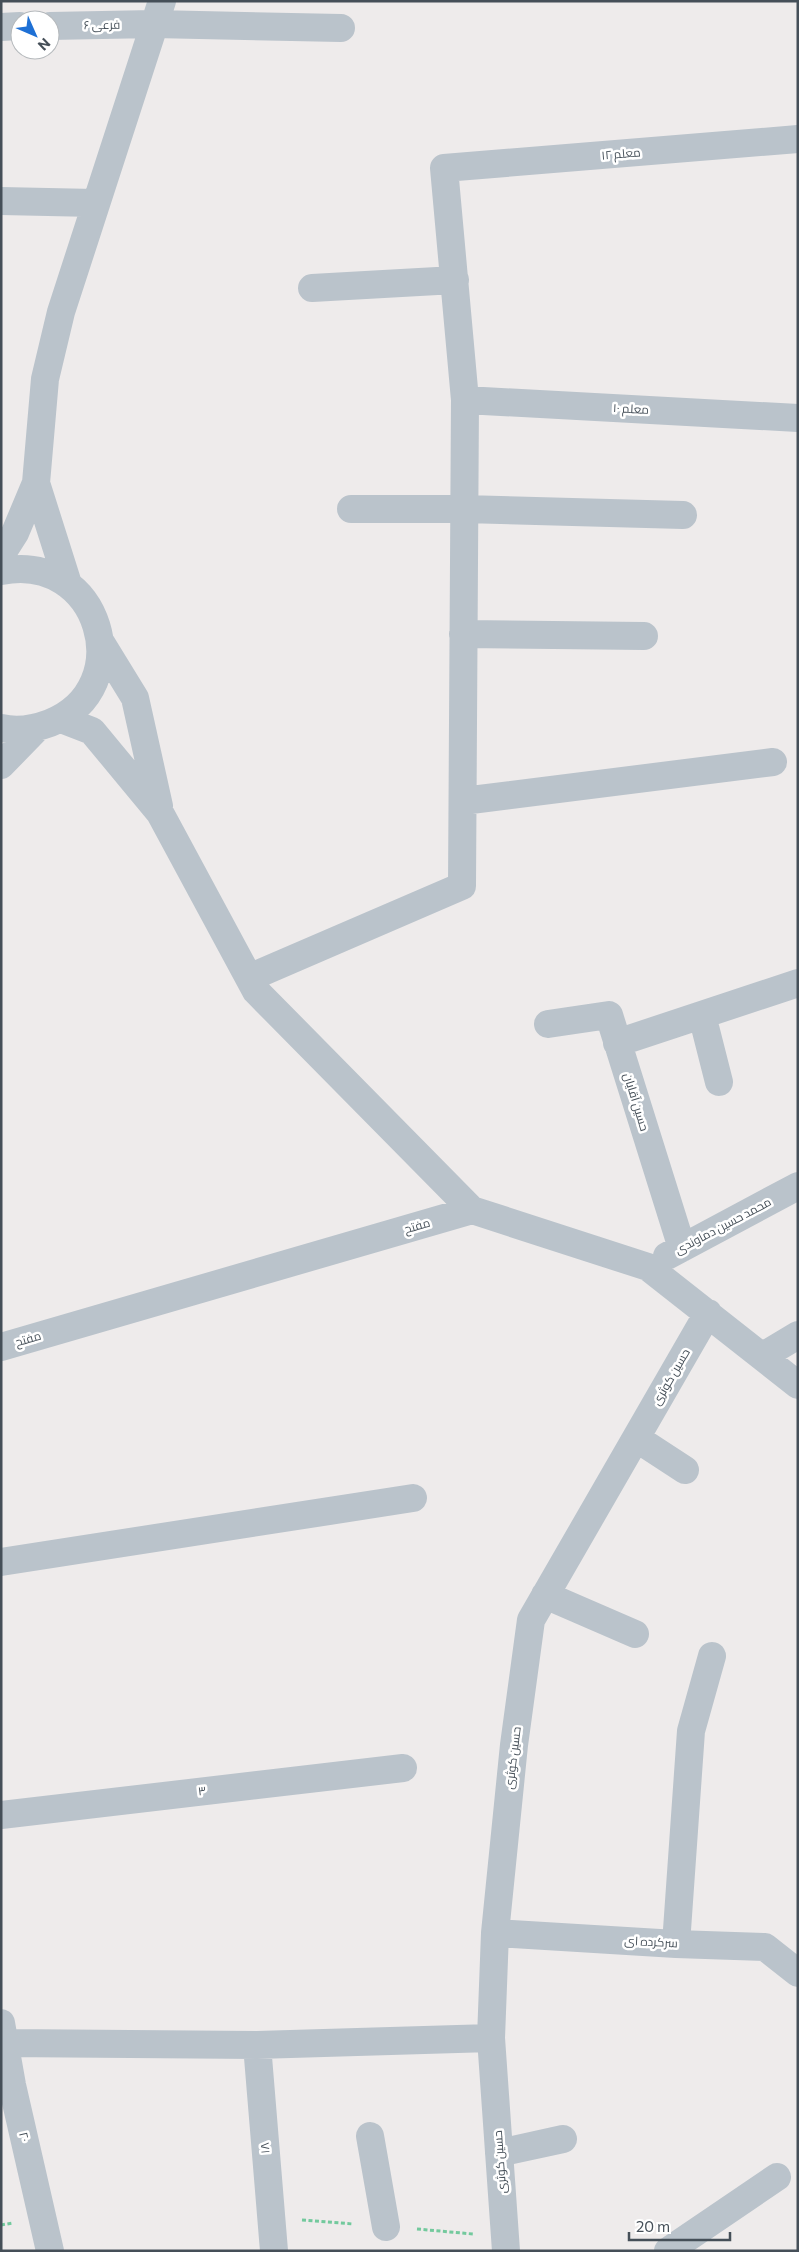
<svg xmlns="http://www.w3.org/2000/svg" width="799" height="2252" viewBox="0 0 799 2252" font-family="Commissioner,Cairo,sans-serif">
  <rect width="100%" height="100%" fill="#eeebeb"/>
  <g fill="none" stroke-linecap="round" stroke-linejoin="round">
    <!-- path -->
    <path stroke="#73c99d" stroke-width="3" stroke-dasharray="4 2.5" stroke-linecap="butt" d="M302 2220 353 2224
      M1 2225 13 2223
      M417 2229 473 2234"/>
    <!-- minor -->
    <path stroke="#bac3cb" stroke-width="28" d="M50 26 154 24 341 28
      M1 27 20 26
      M1 201 95 203
      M312 288 455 280
      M465 400 798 418
      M36 483 68 584
      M351 509H464L683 515
      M1 555 15 533 36 483 45 379 61 312 162 1
      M1 571C100 551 140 687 50 723 34 729 18 732 1 728
      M463 634 644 636
      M100 641 135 698 159 806
      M61 719 92 731 160 813 256 991 472 1210
      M1 765 37 728
      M463 801 773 762
      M249 978 462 886 465 400 444 168 798 139
      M702 1015 719 1082
      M548 1024 609 1015 682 1248
      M617 1043 798 983
      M667 1256 798 1186
      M1 1347 472 1210 648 1267 798 1385
      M763 1356 798 1335
      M636 1438 685 1470
      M1 1562 413 1498
      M545 1595 635 1634
      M1 1815 403 1768
      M495 1933 676 1944 765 1947 798 1973
      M676 1944 691 1731 712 1656
      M1 2023 12 2085 50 2251
      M5 2043 257 2045 491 2038
      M257 2045 274 2251
      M370 2136 386 2227
      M499 2153 563 2139
      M506 2251 491 2038 495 1933 514 1745 531 1620 708 1313
      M668 2251 777 2177"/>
  </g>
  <g text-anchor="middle" stroke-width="5" stroke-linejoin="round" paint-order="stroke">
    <!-- street labels -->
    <g font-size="12" fill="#454f58" stroke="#fff">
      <text transform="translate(102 25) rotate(-1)" y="4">فرعی ۶</text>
      <text transform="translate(621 154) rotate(-5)" y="4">معلم ۱۲</text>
      <text transform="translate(631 409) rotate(3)" y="4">معلم ۱۰</text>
      <text transform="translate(636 1102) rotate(73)" y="4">حسین آقایان</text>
      <text transform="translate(417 1226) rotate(-16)" y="4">مفتح</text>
      <text transform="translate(723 1226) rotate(-28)" y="4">محمد حسین دماوندی</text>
      <text transform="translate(28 1339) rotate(-16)" y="4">مفتح</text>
      <text transform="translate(671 1377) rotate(-60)" y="4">حسین کوثری</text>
      <text transform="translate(513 1758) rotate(-83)" y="4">حسین کوثری</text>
      <text transform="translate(202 1791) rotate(-7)" y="4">۳</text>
      <text transform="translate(651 1942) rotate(3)" y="4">سرکرده ای</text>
      <text transform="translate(24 2137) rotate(77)" y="4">۲۰</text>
      <text transform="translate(265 2148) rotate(-95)" y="4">۱۸</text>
      <text transform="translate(500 2162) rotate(-94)" y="4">حسین کوثری</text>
    </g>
  </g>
  <!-- border -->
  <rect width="799" height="2252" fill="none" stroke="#454f58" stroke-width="5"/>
  <!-- north arrow -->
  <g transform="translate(35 35) rotate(135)"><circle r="24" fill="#ffffff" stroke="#b5b9bc"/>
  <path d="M0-4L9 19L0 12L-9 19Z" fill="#1e70d5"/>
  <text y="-8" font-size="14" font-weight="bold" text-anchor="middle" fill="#454f58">N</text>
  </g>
  <!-- scale -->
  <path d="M629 2232v8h101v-8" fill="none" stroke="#454f58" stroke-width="2.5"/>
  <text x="636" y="2232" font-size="15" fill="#454f58" stroke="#ffffff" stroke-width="4" paint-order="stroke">20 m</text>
</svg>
